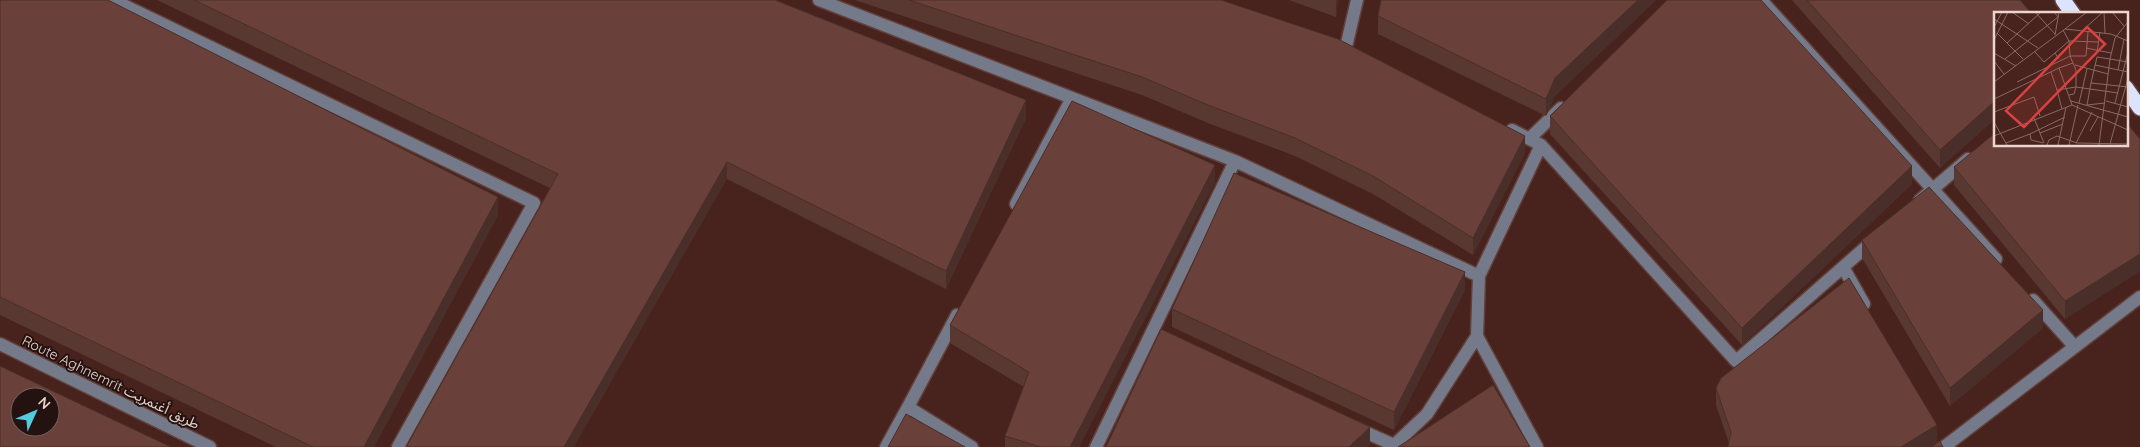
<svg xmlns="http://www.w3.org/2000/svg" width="2140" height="447" viewBox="0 0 2140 447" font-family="Quicksand,'Noto Sans Arabic',sans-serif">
  <rect width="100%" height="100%" fill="#48231d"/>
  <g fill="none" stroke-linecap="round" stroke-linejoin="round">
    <defs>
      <path id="minor" d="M113 0 534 203 398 447
        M819 0 1235 161
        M1761 0 1996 259
        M1347 43 1357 0
        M1529 139 1561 108
        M1541 145 1736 361 1875 239
        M1920 200 1968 159
        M1016 204 1072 98
        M1843 267 1864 304
        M2033 300 2075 347
        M1477 336 1537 447
        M0 344 210 447
        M908 407 957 315
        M1356 428 1394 445
        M886 447 908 407 972 447
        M1096 447 1235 161 1479 276 1541 145 1512 130
        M1392 447 1427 414 1477 336 1479 276
        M1944 447 2140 297"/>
      <path id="highway" d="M2063 0 2073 14
        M2126 88 2140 108"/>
    </defs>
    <!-- minor casing -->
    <use href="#minor" stroke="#623f39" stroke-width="15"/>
    <!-- highway casing -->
    <use href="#highway" stroke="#623f39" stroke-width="18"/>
    <!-- minor -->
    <use href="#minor" stroke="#757a8b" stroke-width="12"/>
    <!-- highway -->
    <use href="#highway" stroke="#dbe4fc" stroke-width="15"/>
  </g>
  <!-- wall -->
  <path fill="#5a3832" d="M0 0 498 215 374 447H276L0 315Z
    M157 0H775L1026 118 946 289 727 179 550 188Z
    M855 0H1221L1525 153 1473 255 1373 194 1295 156 1208 123 1142 95Z
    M1289 0H1338L1336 17Z
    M1381 0H1656L1555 96 1546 116 1378 34V16Z
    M1792 0H2020L1995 14V119L1940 168Z
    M1550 116 1912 184 1742 345 1550 134Z
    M2140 139V271L2065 319 1954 185V167Z
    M1215 182 1079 447H1005V436L1024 387 950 343V325Z
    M1862 240 2043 328 1950 406 1862 258Z
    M1465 290 1394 430 1172 327V309Z
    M1716 388 1930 447 1729 443 1716 405Z"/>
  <!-- shaded-wall -->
  <path fill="#4a2e29" d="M1336 0H1338L1336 17Z
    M1638 0H1656L1555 96 1546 116V99L1555 78Z
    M1026 100V118L946 289V271Z
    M1995 101V119L1940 168V150Z
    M1525 136V153L1473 255V238Z
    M727 162V179L574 447H564Z
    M1215 165V182L1079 447H1070Z
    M1912 166V184L1742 345V328Z
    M498 197V215L374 447H364Z
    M2140 254V271L2065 319V301Z
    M1465 272V290L1394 430V412Z
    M2043 310V328L1950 406V388Z
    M1937 425V443L1930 447H1901Z
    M1370 427V445L1368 447H1349Z"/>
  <!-- building -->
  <path fill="#69413a" stroke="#4a2e29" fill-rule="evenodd" d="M0 0H108L498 197 364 447H313L0 297Z
    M194 0H775L1026 100 946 271 727 162 564 447H406L558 174Z
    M909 0H1221L1338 39 1525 136 1473 238 1373 176 1295 138 1208 105 1142 77Z
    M1381 0H1638L1555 78 1546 99 1378 16Z
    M1667 0H1761L1912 166 1742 328 1550 116Z
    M1807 0H2020L2032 14H1995V101L1940 150Z
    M1072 101 1215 165 1070 447H1041L1005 436 1029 372 950 325Z
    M2126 122 2140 139V254L2065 301 1954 167 1995 133V145H2126Z
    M1234 173 1465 272 1394 412 1172 309Z
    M1929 187 2043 310 1950 388 1862 240Z
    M1849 278 1937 425 1901 447H1728L1731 432 1716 388 1721 378Z
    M1161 329 1370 427 1349 447H1106Z
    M0 366 171 447H0ZM20 397H50V427H20Z
    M1493 385 1530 447H1398Z
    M906 414 965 447H888Z
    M1940 441 1943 447H1931Z"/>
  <g text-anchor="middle" stroke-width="4" stroke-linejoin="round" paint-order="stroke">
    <!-- street labels -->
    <g font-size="14" fill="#edd4cf" stroke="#23120f">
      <text transform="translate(111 382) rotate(26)" y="5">Route Aghnemrit طريق أغنمريت</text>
    </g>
  </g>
  <!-- overview -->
  <g transform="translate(1994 12)">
    <rect width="134" height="134" fill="#48231d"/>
    <path fill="none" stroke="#8a6a64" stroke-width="1" d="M18 0 35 12M41 0 61 22M110 0 111 21M118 0 130 14M0 7 44 36M134 10 121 26 116 47 134 50M0 15 8 0M71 17 93 0M69 18 75 29 76 44M89 18 109 0M3 21 29 47M61 23 65 0M0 28 14 0M13 31 47 0M92 36 117 41M41 40 50 50 61 41M103 40 106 20M0 41 22 54M76 44H92L94 20M11 47 64 5 60 0M65 47 61 41 75 29 104 30M0 49 10 62M81 53 114 62M101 53 134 60M124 58 130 27M57 60 63 78M0 70 71 17 117 22 134 29M23 70 76 44 79 51 65 56 78 93M97 71 103 45 116 47 105 133M75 83 80 82 82 75V58L79 51M0 87 65 56M77 89 134 105M112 89 134 95M85 91 93 57M111 91 93 93 97 71 134 75M121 91 134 40M68 97 63 78 82 75 124 81M0 100 40 85 46 104M40 106 50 131M0 110 13 133M96 119 104 105M46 121 69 112M36 122 71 105M0 124 78 93 134 118M12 131 36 122 37 128 49 131M82 131 98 100M116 132 134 66M53 133 55 128 63 124 83 131 134 132M64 133 72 95M75 133 84 93"/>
    <path fill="#d94241" fill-opacity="0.15" stroke="#d94241" stroke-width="2.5" d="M93 15 111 32 30 115 12 99Z"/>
    <rect width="134" height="134" fill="none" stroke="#edd4cf" stroke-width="2.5"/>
  </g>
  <!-- north arrow -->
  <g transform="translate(35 412) rotate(46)"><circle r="24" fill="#23120f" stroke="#74605c"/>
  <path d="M0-4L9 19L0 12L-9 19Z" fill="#54cade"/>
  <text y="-8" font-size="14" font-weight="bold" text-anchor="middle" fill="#edd4cf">N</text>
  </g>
</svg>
